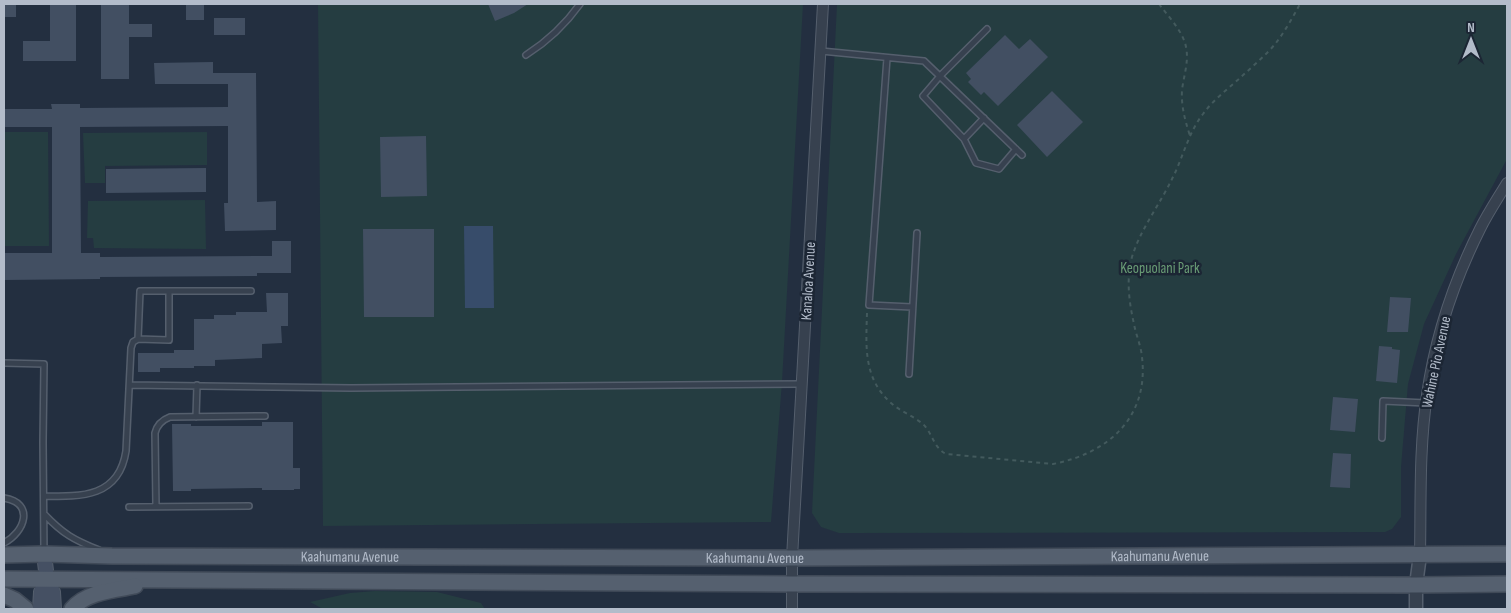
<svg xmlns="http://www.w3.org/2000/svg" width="1511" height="613" viewBox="0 0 1511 613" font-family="'Sofia Sans Condensed',sans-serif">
  <rect width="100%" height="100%" fill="#232f40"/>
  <!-- green -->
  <path fill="#253d41" d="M318 4H803L782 382 771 522 323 526Z
    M837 4H1507V159L1456 254 1424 324 1408 384 1401 467V517L1392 529 1385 532 839 533 821 527 812 513Z
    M4 132H48L49 246H4Z
    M207 132V165L105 166V183H85L83 133Z
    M205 200 206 249 94 248 93 238H87L88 201Z
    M375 591 437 592 481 603 485 609H323L310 602 350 593Z"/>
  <!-- water -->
  <path fill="#374c6a" d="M464 226H493L494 308H465Z"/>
  <!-- building -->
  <path fill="#424f62" d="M4 4H16V17H4Z
    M50 4H76V61H23V41H50Z
    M101 4H129V24H152V37H129V79H101Z
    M186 4H204V20H186Z
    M488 4H528L514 13 495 21Z
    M214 18H245V35H214Z
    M1005 35 1019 49 1030 39 1048 57 998 106 984 92 981 95 968 82 971 79 966 73Z
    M213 62V73H256L257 202 276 201V230L225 231 224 203H228V126L80 127 81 253H100V257L272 256V241H291V273H257V276L100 277V279L4 280V253H52V127H4V109H52L51 104H80V108L228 107V84H155L154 63Z
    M1052 91 1083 122 1047 157 1017 125Z
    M426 136 427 196 381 197 380 137Z
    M206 168V192L106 193V169Z
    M363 229H434V317H364Z
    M266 293H288V326H281L282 343 262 344V358L215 360V366H194V368H160V372H138V353H174V350H194V319H214V315H236V312H267Z
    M1390 297 1411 298 1408 332H1387Z
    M1379 346 1392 347V349L1400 350 1397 383 1376 381Z
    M1333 397 1358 399 1355 432 1330 430Z
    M262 422H293V468H300V489H294V490H262V488L191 489V491H173L172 424H191V426H262Z
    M1333 453 1351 454 1350 488 1330 487Z"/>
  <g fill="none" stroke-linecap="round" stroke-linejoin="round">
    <defs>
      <path id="service" d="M821 51 924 61 1022 155
        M526 55C548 41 565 25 580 4
        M887 58 869 305 912 307
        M984 118 964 139 923 96 940 76 987 29
        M964 139 976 163 999 169 1016 149
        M138 339 140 291H251
        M4 363 44 364 43 442 44 553
        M909 374 917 233
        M130 385 351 388 801 384
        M196 417 197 385
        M1382 438 1383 401 1426 403
        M44 496C82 497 119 497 126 451L131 348 133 342 138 339 169 340V291
        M4 498C35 503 25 532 4 543
        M129 507 249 506
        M156 507 155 433C157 425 162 420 170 417L265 416
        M44 514C63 534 74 540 99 550"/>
      <path id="minor" d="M1420 555C1421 502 1419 448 1427 395 1435 338 1454 281 1480 229 1488 213 1498 198 1507 183
        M792 609V558L823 4"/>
      <path id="tertiary" d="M1416 609V585L1420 555"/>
      <path id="secondary" d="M44 554 47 579 53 592 54 609
        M40 609 41 592 47 579"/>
      <g id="primary">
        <path id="s1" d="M4 555 44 554 112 556 792 558 1507 554"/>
        <path d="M4 579 792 584 1416 585 1507 584"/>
        <path d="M4 595 15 600 26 609"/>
        <path d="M72 609C86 592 114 590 135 586"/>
      </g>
    </defs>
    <!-- service casing -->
    <use href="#service" stroke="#555f6d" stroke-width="8"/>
    <!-- minor casing -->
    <use href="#minor" stroke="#555f6d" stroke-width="12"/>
    <!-- tertiary casing -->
    <use href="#tertiary" stroke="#555f6d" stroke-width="15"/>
    <!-- secondary casing -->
    <use href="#secondary" stroke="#555f6d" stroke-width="16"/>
    <!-- primary casing -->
    <use href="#primary" stroke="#404a58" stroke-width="18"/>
    <!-- path -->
    <path stroke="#435a5d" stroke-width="2" stroke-dasharray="4 4" stroke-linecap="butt" d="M1159 4C1168 16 1180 28 1185 43 1190 59 1184 74 1182 90 1181 106 1185 120 1190 136
      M867 313C866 346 863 378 891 403 900 411 913 416 923 424 933 434 933 447 946 454L1053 464C1109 453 1149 417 1142 357 1141 346 1136 335 1134 324 1129 302 1126 279 1132 257 1140 230 1160 204 1172 179 1183 158 1188 133 1203 114 1213 100 1228 89 1241 77 1253 66 1266 55 1276 43 1285 31 1293 17 1300 4"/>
    <!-- service -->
    <use href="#service" stroke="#37414f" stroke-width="5"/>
    <!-- minor -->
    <use href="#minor" stroke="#37414f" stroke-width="10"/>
    <!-- tertiary -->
    <use href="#tertiary" stroke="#37414f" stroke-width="12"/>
    <!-- secondary -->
    <use href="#secondary" stroke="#455063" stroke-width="14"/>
    <!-- primary -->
    <use href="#primary" stroke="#55606f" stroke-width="15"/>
  </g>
  <g text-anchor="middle" stroke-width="5" stroke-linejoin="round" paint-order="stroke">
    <!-- park labels -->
    <g font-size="15" fill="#699c75" stroke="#1c2634">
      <text x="1160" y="273">Keopuolani Park</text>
    </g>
    <!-- street labels -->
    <g font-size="15" fill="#b3bcca" stroke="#1c2634">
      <text transform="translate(808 281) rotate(-87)" y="5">Kanaloa Avenue</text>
      <text transform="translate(1436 362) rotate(-78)" y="5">Wahine Pio Avenue</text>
      <text dy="5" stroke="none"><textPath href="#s1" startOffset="346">Kaahumanu Avenue</textPath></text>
      <text dy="5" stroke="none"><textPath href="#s1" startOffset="1156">Kaahumanu Avenue</textPath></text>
      <text dy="5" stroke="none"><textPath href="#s1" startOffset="751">Kaahumanu Avenue</textPath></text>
    </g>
  </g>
  <!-- border -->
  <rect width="1511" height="613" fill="none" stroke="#b3bcca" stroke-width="10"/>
  <!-- north arrow -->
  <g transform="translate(1471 40)" stroke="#1c2634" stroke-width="4" paint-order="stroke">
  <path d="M0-4L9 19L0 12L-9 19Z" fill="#b3bcca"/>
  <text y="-8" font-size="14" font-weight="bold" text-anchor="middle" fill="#b3bcca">N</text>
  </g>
</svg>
